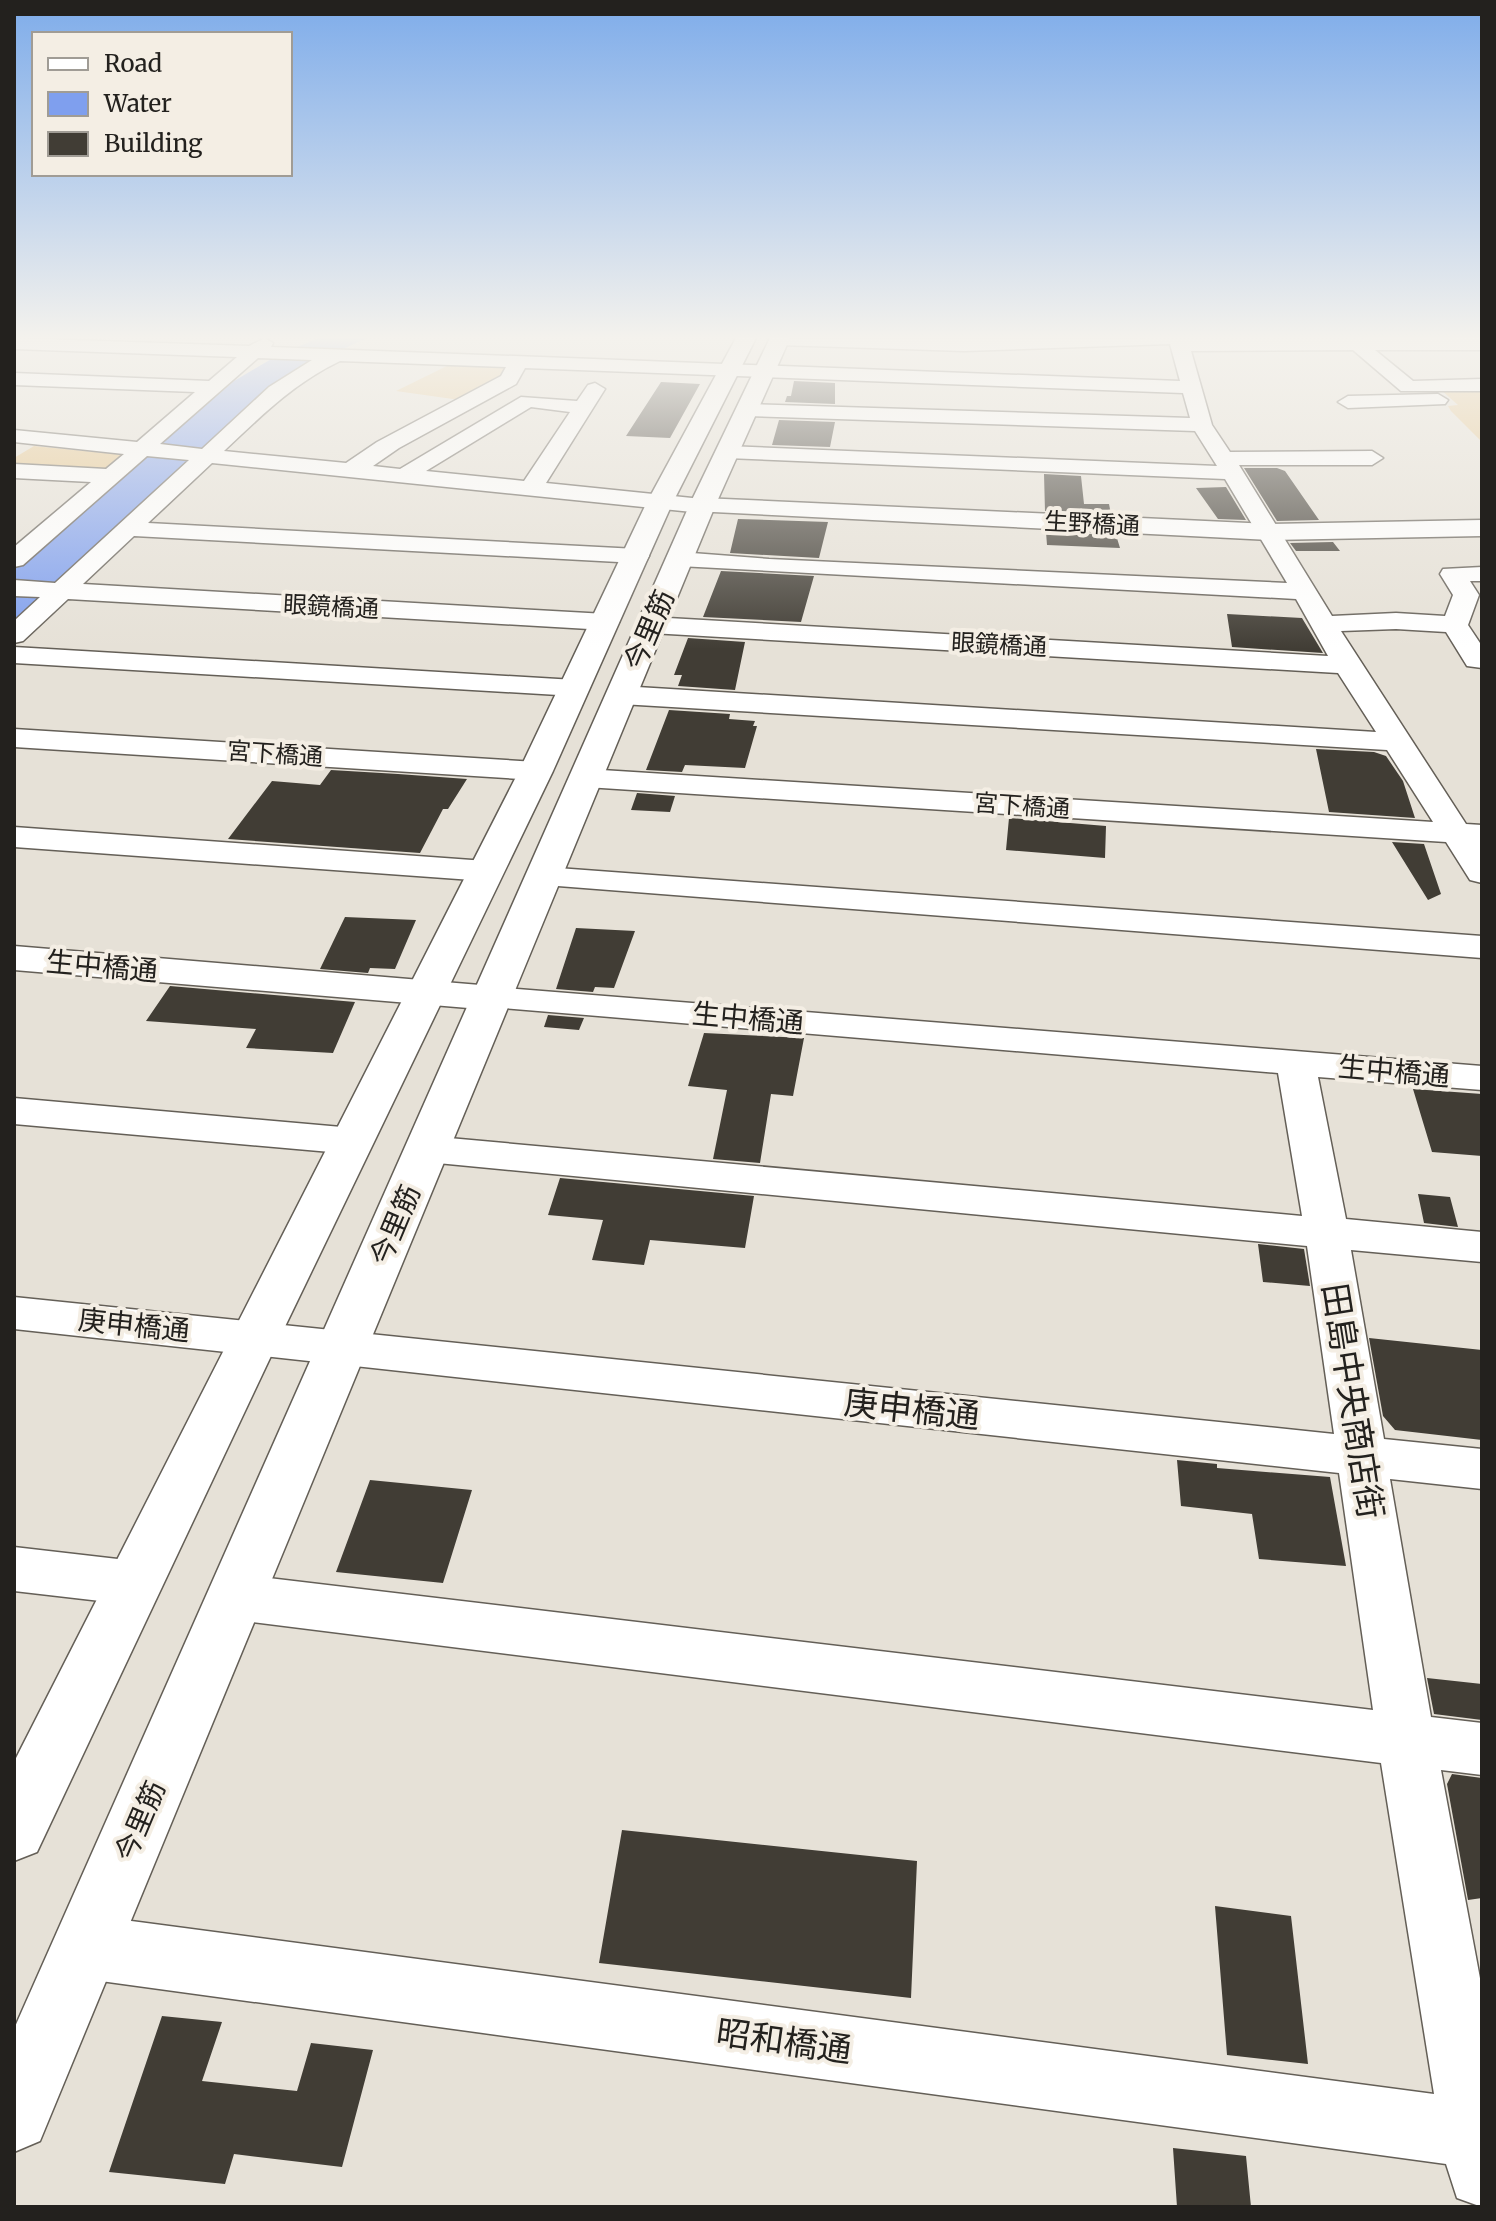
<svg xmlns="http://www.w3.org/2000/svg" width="1496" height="2221" viewBox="0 0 1496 2221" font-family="Merriweather,'Noto Sans JP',serif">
  <rect width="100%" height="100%" fill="#e6e1d7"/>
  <!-- green -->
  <path fill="#e5c48a" d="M451 364 509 366 502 379 460 400 396 391Z
    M1482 388V442L1451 411 1448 406 1458 405 1440 389Z
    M34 446 125 455 106 471 14 468V458Z"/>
  <!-- water -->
  <path fill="#7f9fee" d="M318 338H367L310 364 14 625V569L234 381 273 358Z"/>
  <!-- building -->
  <path fill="#413d35" d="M794 381 835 383V404L785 402 787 396H791Z
    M661 382 700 384 670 438 626 436Z
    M779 420 835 422 830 447 772 445Z
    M1244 468H1277L1285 471 1319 520 1277 521Z
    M1044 474 1081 476 1084 504H1109L1111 514 1045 511Z
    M1226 487 1246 520 1218 519 1196 488Z
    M738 519 828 522 819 558 730 553Z
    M1046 532 1116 535 1120 548 1047 545Z
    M1333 542 1340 551H1296L1290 543Z
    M721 571 814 576 801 622 703 617Z
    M1227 614 1302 618 1323 653 1232 647Z
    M688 638 745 642 735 690 678 686 682 675H674Z
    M669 710 730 714 729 719 755 721 753 726H757L745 768 685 765 682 772 646 770Z
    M1316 749 1374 752 1386 756 1403 781 1415 818 1329 812Z
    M331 770 398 774 467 779 448 809H443L420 853 228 839 272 781 320 785Z
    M637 793 675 796 670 812 631 810Z
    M1009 818 1106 826 1105 858 1006 850Z
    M1392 842 1424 844 1441 894 1428 900Z
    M345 917 416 920 395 969 370 968 368 973 320 969Z
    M576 928 635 931 614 988 595 987 593 992 556 989Z
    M170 986 355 1002 333 1053 246 1048 256 1029 146 1021Z
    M548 1015 584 1018 579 1030 544 1027Z
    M704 1033 804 1038 793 1096 771 1094 760 1163 713 1159 727 1090 688 1086Z
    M1413 1089 1482 1094V1156L1432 1152Z
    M560 1178 754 1196 745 1248 650 1240 644 1265 592 1260 603 1220 548 1215Z
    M1418 1194 1450 1197 1458 1227 1424 1223Z
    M1258 1244 1304 1249 1310 1286 1263 1282Z
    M1369 1338 1482 1350V1440L1395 1430 1383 1416Z
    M1177 1460 1217 1464V1468L1330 1477 1346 1566 1259 1559 1252 1514 1181 1506Z
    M370 1480 472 1490 443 1583 336 1572Z
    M1427 1678 1482 1684V1720L1434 1714Z
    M1452 1774 1482 1778V1898L1468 1900 1447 1784Z
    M622 1830 917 1861 911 1998 599 1963Z
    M1215 1906 1291 1916 1308 2064 1227 2055Z
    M162 2016 222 2022 202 2081 297 2091 311 2043 373 2050 342 2167 234 2154 225 2184 109 2172Z
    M1173 2148 1246 2156 1251 2207H1177Z"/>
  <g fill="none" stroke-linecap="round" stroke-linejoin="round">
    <defs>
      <path id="minor" d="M14 338 249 346 265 338 273 343 271 347 1180 381 1170 344 964 351 779 345 770 339 1482 338V350H1375L1413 381 1482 379V391H1401L1353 350 1191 351 1212 425 1230 452 1372 451 1383 458 1372 465H1239L1332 616 1396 613 1445 616 1453 595 1440 574 1443 569 1482 567V581H1470L1479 595 1468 625 1482 646V668L1467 666 1446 632 1396 629 1341 631 1466 824 1482 825V883L1470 880 1446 842 586 787 575 785 571 778 575 771 586 769 1433 822 1387 750 621 704 611 701 607 695 611 689 621 686 1376 732 1338 673 651 633 642 631 638 625 642 619 651 617 1328 656 1296 599 679 566 670 564 667 559 670 554 679 552 769 559 1287 583 1225 479 727 458 716 452 727 446 1217 466 1195 431 746 416 736 410 746 404 1190 418 1183 393 525 368 516 384 399 448 373 466 400 469 521 397 577 401 588 385 595 383 605 389 546 483 702 499 710 501 714 506 710 511 702 513 212 463 148 523 637 549 646 551 649 556 646 561 637 563 134 536 83 584 606 614 615 616 619 622 615 628 606 630 68 599 23 641 14 643V621L40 597 14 596V580L55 583 189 460 147 456 23 565 14 567V547L91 482 14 478V464L106 469 124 454 14 442V430L137 442 195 392 14 385V373L209 381 237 357 14 349ZM258 358 312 360 269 387 202 449 160 444ZM340 361 506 367 501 376 377 442 346 463 224 451C261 416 294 383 340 361ZM531 407 570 412 524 481 426 471Z
        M1438 394 1448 400 1445 404 1348 408 1338 402 1348 396Z
        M14 647 575 680 585 682 589 688 585 694 575 696 14 663Z
        M14 729 536 762 547 765 551 771 547 777 536 780 14 747Z
        M14 827 486 861 498 864 503 871 498 878 486 881 14 847Z
        M544 867 1482 936V958L532 884 527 877 532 870Z
        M492 987 1482 1066V1090L1318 1077 1346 1219 1482 1232V1262L1351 1250 1384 1439 1482 1449V1489L1390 1479 1431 1717 1482 1723V1775L1441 1770 1482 1989V2207L1457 2198 1446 2164 86 1979 64 1969 54 1947 64 1925 86 1915 1434 2094 1381 1763 236 1620 217 1613 209 1597 217 1581 236 1574 1373 1710 1339 1473 14 1329V1297L1334 1434 1307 1246 427 1162 412 1158 406 1149 412 1140 427 1136 1302 1216 1278 1073 479 1006 474 998 479 990Z
        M14 1098 353 1128 367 1132 373 1141 367 1150 353 1154 14 1124Z
        M14 1547 135 1561 154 1567 162 1583 154 1599 135 1605 14 1591Z"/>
      <path id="tertiary" d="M702 498 1270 524 1482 520V536L1270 540 693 511 689 506 693 501Z
        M14 946 492 986 506 989 512 998 506 1007 492 1010 14 970Z"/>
      <path id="primary" d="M736 338H756L672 504 553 771 279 1339 37 1852 14 1861V1762L519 771 646 504Z
        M770 338H790L715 506 40 2141 14 2152V2029L689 506Z"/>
    </defs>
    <!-- minor casing -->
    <use href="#minor" stroke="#645f57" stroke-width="3"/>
    <!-- tertiary casing -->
    <use href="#tertiary" stroke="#645f57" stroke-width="3"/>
    <!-- primary casing -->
    <use href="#primary" stroke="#645f57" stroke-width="3"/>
    <!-- minor -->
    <use href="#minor" fill="#fff" fill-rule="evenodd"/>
    <!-- tertiary -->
    <use href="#tertiary" fill="#fff" fill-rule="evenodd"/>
    <!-- primary -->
    <use href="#primary" fill="#fff" fill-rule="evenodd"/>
  </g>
  <!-- sky -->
  <linearGradient id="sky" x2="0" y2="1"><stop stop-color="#7eacea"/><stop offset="0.52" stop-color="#f4f2ed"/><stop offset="1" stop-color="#f4f2ed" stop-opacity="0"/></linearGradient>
  <rect width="1496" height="649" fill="url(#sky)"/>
  <g text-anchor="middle" stroke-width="8" stroke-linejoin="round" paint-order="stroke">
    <!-- far-street labels -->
    <g font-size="24" fill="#23211e" stroke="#f4eee4">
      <text transform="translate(1092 524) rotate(3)" y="8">生野橋通</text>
      <text transform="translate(331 607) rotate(3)" y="8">眼鏡橋通</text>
      <text transform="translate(999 645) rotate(3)" y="8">眼鏡橋通</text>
      <text transform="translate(275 754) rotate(4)" y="8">宮下橋通</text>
      <text transform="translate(1022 806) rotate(4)" y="8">宮下橋通</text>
    </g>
    <!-- street labels -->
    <g font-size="28" fill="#23211e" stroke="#f4eee4">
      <text transform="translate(649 630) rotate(-67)" y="10">今里筋</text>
      <text transform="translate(102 966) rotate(5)" y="10">生中橋通</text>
      <text transform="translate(748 1018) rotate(5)" y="10">生中橋通</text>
      <text transform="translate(1394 1071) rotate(5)" y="10">生中橋通</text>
      <text transform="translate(395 1225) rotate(-67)" y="10">今里筋</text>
      <text transform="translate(134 1325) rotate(6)" y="10">庚申橋通</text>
      <text transform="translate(140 1821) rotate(-67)" y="10">今里筋</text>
    </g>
    <!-- near-street labels -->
    <g font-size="34" fill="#23211e" stroke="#f4eee4">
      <text transform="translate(1353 1401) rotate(81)" y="12">田島中央商店街</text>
      <text transform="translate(912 1409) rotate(6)" y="12">庚申橋通</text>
      <text transform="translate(784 2041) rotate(8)" y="12">昭和橋通</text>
    </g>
  </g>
  <!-- border -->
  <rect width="1496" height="2221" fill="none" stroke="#23211e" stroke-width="32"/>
  <!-- legend -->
  <rect x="32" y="32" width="260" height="144" fill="#f4eee4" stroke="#a09c95" stroke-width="2"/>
  <rect x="48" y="58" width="40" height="12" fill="#ffffff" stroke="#a09c95" stroke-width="2"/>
  <text x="104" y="72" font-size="24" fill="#23211e">Road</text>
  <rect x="48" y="92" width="40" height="24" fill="#7f9fee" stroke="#a09c95" stroke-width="2"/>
  <text x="104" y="112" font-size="24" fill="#23211e">Water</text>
  <rect x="48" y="132" width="40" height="24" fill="#413d35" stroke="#a09c95" stroke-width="2"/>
  <text x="104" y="152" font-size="24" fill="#23211e">Building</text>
</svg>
